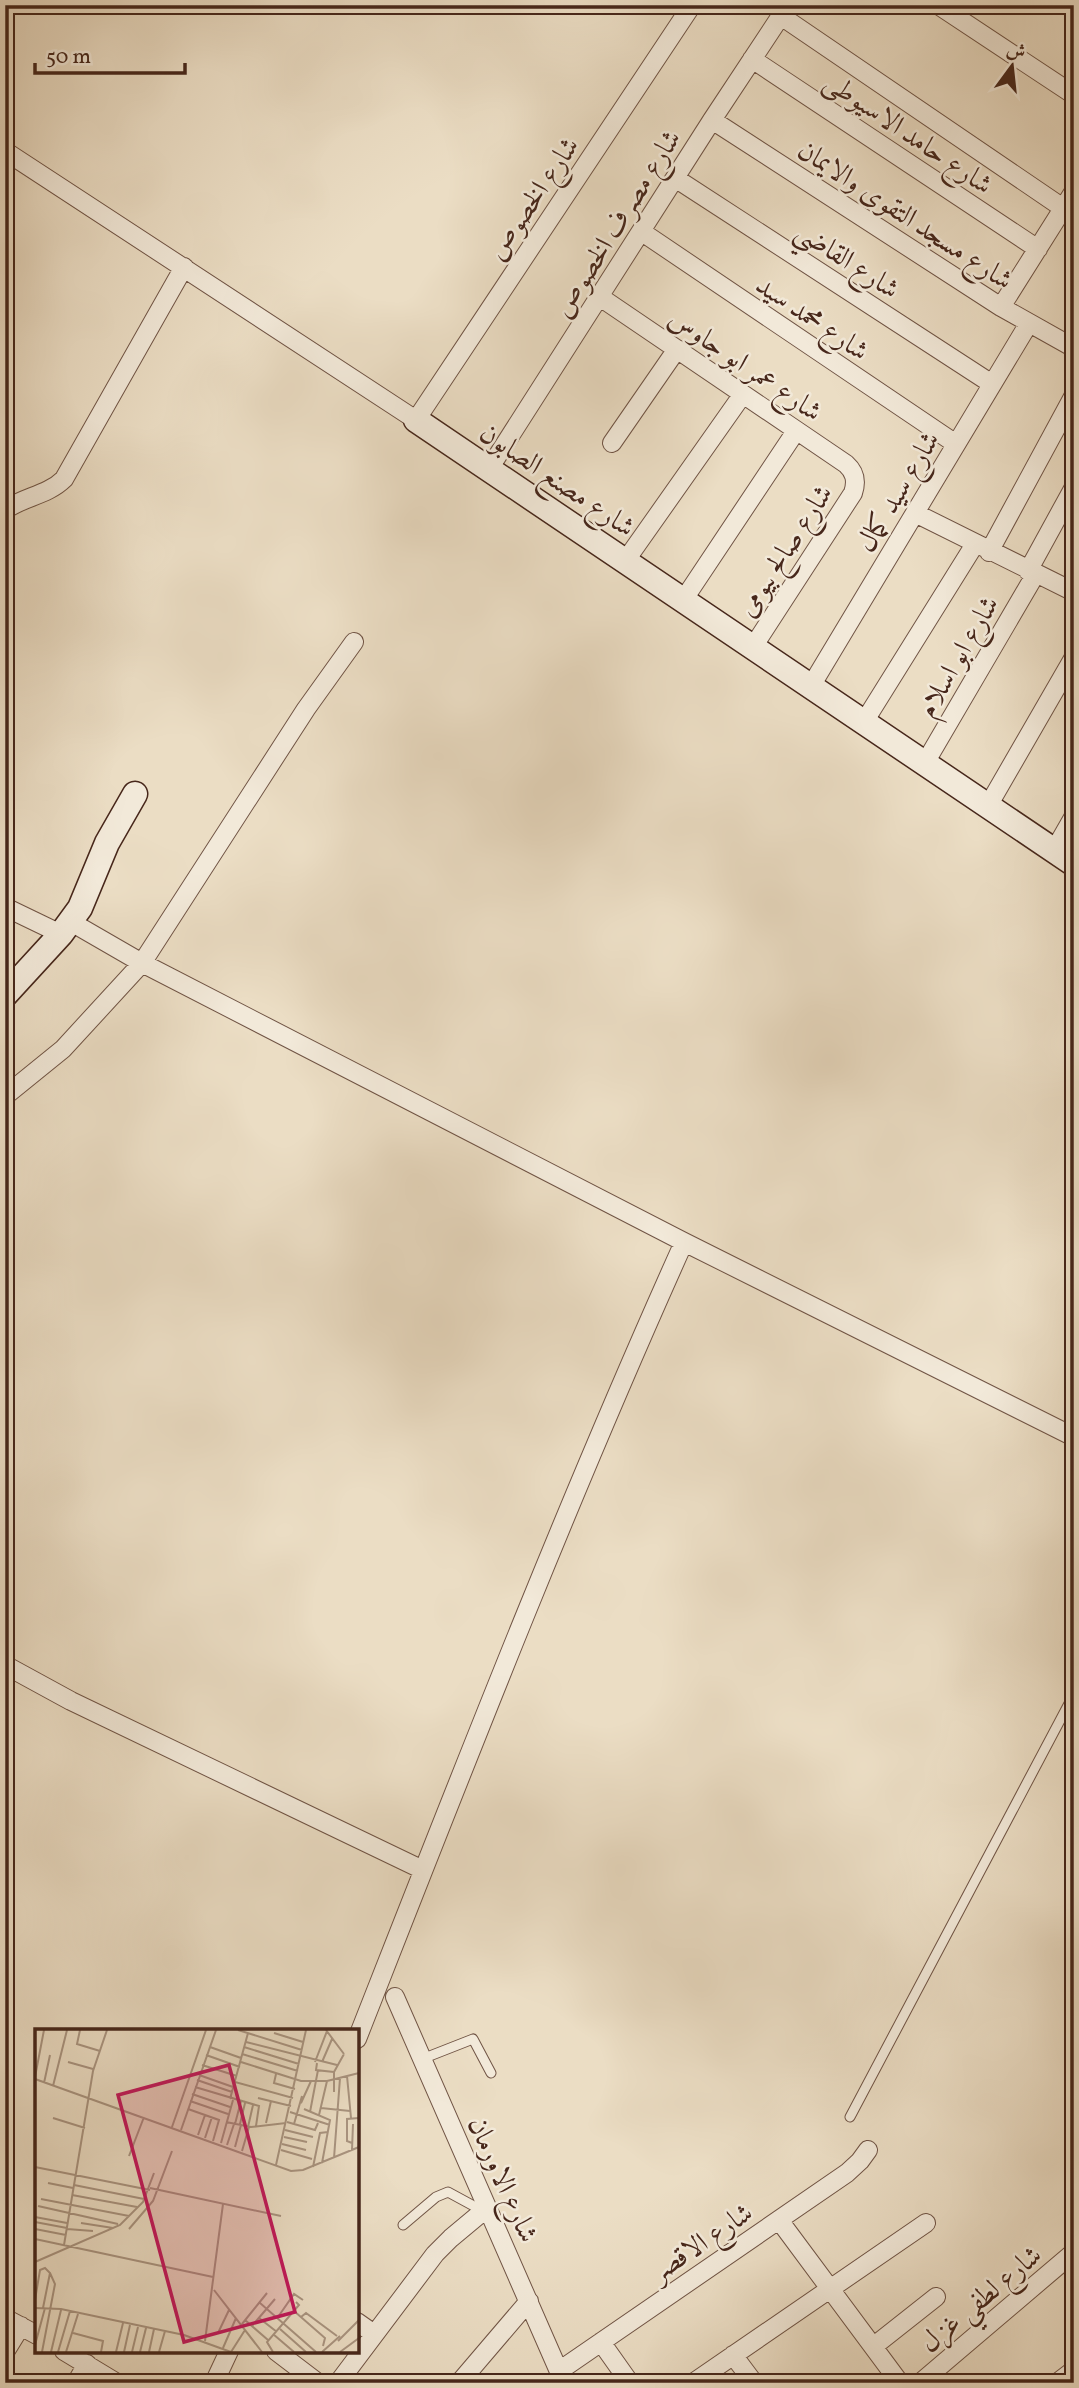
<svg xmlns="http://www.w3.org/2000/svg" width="1079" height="2388" viewBox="0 0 1079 2388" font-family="Vollkorn,Amiri,serif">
  <rect width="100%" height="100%" fill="#ebddc4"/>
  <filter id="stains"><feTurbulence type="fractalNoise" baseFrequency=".00286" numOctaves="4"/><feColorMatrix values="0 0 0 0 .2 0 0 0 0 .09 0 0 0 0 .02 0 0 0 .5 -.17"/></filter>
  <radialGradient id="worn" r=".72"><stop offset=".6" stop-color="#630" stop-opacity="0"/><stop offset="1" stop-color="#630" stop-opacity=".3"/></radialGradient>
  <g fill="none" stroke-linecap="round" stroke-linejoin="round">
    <defs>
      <path id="lane" d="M422 2059 473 2039 491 2073
        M850 2117 1074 1694
        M403 2225 436 2197 448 2192 483 2211"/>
      <path id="street" d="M938 5 1074 95
        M781 16 1063 208
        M752 59 1038 249
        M712 120 1001 307 1074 348
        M5 151 416 420 692 5
        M675 178 992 384
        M642 232 956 444
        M600 297 846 464C855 472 857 481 853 493L753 647
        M1001 307 1074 191
        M612 443 677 349
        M489 469 712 120 788 5
        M5 510C23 497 48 495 64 479L184 267
        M915 513 1074 592
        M989 552 1074 395
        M626 560 743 394
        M1028 571 1074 487
        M684 599 796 431
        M811 686 1029 323
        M864 722 975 544
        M925 763 1035 575
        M988 806 1074 657
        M1054 851 1074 816
        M5 907 61 934
        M71 922 142 963 684 1242 1074 1437
        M5 1096 63 1049 142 963 306 709 354 642
        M5 1665 71 1701 423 1870
        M395 1997 564 2383
        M357 2039C462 1772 566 1504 684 1242
        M779 2220 900 2383
        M5 2318 37 2335
        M357 2322 374 2334
        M601 2342 630 2383
        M874 2346 936 2297
        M64 2351 117 2383
        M276 2351 318 2383
        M5 2352 21 2326
        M733 2355 754 2383
        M559 2371 847 2173 860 2161 868 2150
        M76 2383 87 2364
        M214 2383 229 2351
        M338 2383 435 2254 451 2238 487 2208
        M459 2383 529 2301
        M693 2383 926 2223
        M920 2383 1074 2252
        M1057 2383 1074 2370"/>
      <path id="secondary" d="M416 420 1074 864
        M5 995 61 934 80 908 107 843 135 794"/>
    </defs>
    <!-- lane casing -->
    <use href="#lane" stroke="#705445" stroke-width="11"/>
    <!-- street casing -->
    <use href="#street" stroke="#705445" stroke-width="20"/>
    <!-- secondary casing -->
    <use href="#secondary" stroke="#47271b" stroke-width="27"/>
    <!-- lane -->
    <use href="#lane" stroke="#f2e9d9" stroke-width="9"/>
    <!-- street -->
    <use href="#street" stroke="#f2e9d9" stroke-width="18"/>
    <!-- secondary -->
    <use href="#secondary" stroke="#f2e9d9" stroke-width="24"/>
  </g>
  <g text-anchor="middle" stroke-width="5" stroke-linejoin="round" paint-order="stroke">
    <!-- street labels -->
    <g font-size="28" fill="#47271b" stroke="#f2e9d9">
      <text transform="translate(909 132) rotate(34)" y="10">شارع حامد الاسيوطى</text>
      <text transform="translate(532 198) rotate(-56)" y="10">شارع الخصوص</text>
      <text transform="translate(906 214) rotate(33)" y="10">شارع مسجد التقوى والايمان</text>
      <text transform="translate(616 223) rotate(-58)" y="10">شارع مصرف الخصوص</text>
      <text transform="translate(848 259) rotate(33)" y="10">شارع القاضي</text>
      <text transform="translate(813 317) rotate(34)" y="10">شارع محمد سيد</text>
      <text transform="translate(746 364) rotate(34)" y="10">شارع عمر ابو جاوس</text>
      <text transform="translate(558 479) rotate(34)" y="10">شارع مصنع الصابون</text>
      <text transform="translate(897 491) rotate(-59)" y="10">شارع سيد كمال</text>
      <text transform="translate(784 550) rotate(-57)" y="10">شارع صالح بيومى</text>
      <text transform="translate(957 656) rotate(-60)" y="10">شارع ابو اسلام</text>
      <text transform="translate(504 2179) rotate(66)" y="10">شارع الاورمان</text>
      <text transform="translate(701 2241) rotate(-34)" y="10">شارع الاقصر</text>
      <text transform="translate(980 2298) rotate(-40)" y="10">شارع لطفي غزل</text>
    </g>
  </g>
  <!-- overview -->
  <g transform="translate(35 2029)">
    <rect width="324" height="324" fill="#ebddc4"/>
    <path fill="none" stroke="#a99480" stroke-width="2" d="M45 1 42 15 65 22M203 1 267 21M291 1 309 25M239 4 268 13M211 13 302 36M175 18 206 29M209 18 264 35M207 25 263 42M171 26 205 38M33 33 58 40M206 33 266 52H292L324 44M280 33 292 2M287 33 297 10M282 34 281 41 299 43M167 36 202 47M241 45 239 54 260 60M164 46 198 58M312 47 316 89M0 48 9 1M0 50 256 142 268 141 324 118M162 51 197 63M200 53 258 69M9 54 15 26M18 57 32 1M160 58 224 77 221 97M299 63V43L309 25M157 65 195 78M223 69 256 77M195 70 213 4M155 72 193 85M266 74 276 52M286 79 315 82M153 80 184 91 178 112M269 80 295 91 287 134M255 83 295 96M275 83 283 41M284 86 292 52M18 89 50 99M191 93 216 98 251 94M252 93 280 101 283 94M231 94 236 72M200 95 206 72M205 95 210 74M259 95 267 67M137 98 171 1M213 98 218 76M146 101 181 1M250 101 278 108M163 106 170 86M249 108 272 113M170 109 177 88M186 114 198 71M317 114 312 112V90L324 89M247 115 271 121M192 116 199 95M200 118 206 96M246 121 277 130M317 121 318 95M207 122 214 98M94 127 109 88M299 129 305 49M241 136 271 1M0 138 115 161M278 138 285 104 293 103M13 154 38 159M39 156 109 170M115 159 246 187M37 166 102 178M6 170 94 187M3 177 83 195M0 188 32 194M0 193 32 199M46 194 78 199M0 200 31 206M32 200 58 202M94 200 118 172 137 122M0 210 178 248M29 216 58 42 72 1M0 233 85 196 108 173 119 144M179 261 227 323M0 271 5 241 10 239 15 244 8 279M225 274 281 323M0 279 26 280 149 306 196 323M259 282 290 309 288 317M243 288 259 265 268 271M266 288 271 284 302 307M224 289 242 303M210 291 233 311M207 295 232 264M217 297 240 270M245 300 271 323M38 304 68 312 66 323M183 304 194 281M238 305 259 323M170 312 188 175M303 312 324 291M0 316 10 279M188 319 201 289M7 323 20 255 15 244M16 323 26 281M23 323 35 282M31 323 43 285M81 323 88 294M89 323 95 296M97 323 103 298M105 323 111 299M114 323 119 300M124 323 130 302M196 323 210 301M238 323 232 313 264 276 261 273M287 323 305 307M305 323 324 309"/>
    <path fill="#c2185b" fill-opacity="0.15" stroke="#c2185b" stroke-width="3.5" d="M194 36 260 283 149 313 83 66Z"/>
    <rect width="324" height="324" fill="none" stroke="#47271b" stroke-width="3.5"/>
  </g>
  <!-- margin -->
  <rect width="1079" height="2388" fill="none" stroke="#ebddc4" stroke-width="28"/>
  <rect x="7" y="7" width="1065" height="2374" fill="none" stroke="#47271b" stroke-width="3.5"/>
  <rect x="14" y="14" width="1051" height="2360" fill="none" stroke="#47271b" stroke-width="2"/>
  <!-- north arrow -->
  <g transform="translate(1012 66) rotate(15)" stroke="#f2e9d9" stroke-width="5" paint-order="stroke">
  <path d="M0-5L12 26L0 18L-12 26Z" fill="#47271b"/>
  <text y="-10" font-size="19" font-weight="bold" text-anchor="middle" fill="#47271b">ش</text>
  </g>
  <!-- scale -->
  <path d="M35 63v10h150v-10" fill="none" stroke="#47271b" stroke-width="3.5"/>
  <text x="46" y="63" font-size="21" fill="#47271b" stroke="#f2e9d9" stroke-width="5" paint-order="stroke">50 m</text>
  <rect width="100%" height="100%" filter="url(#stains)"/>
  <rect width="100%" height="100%" fill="url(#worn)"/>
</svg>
